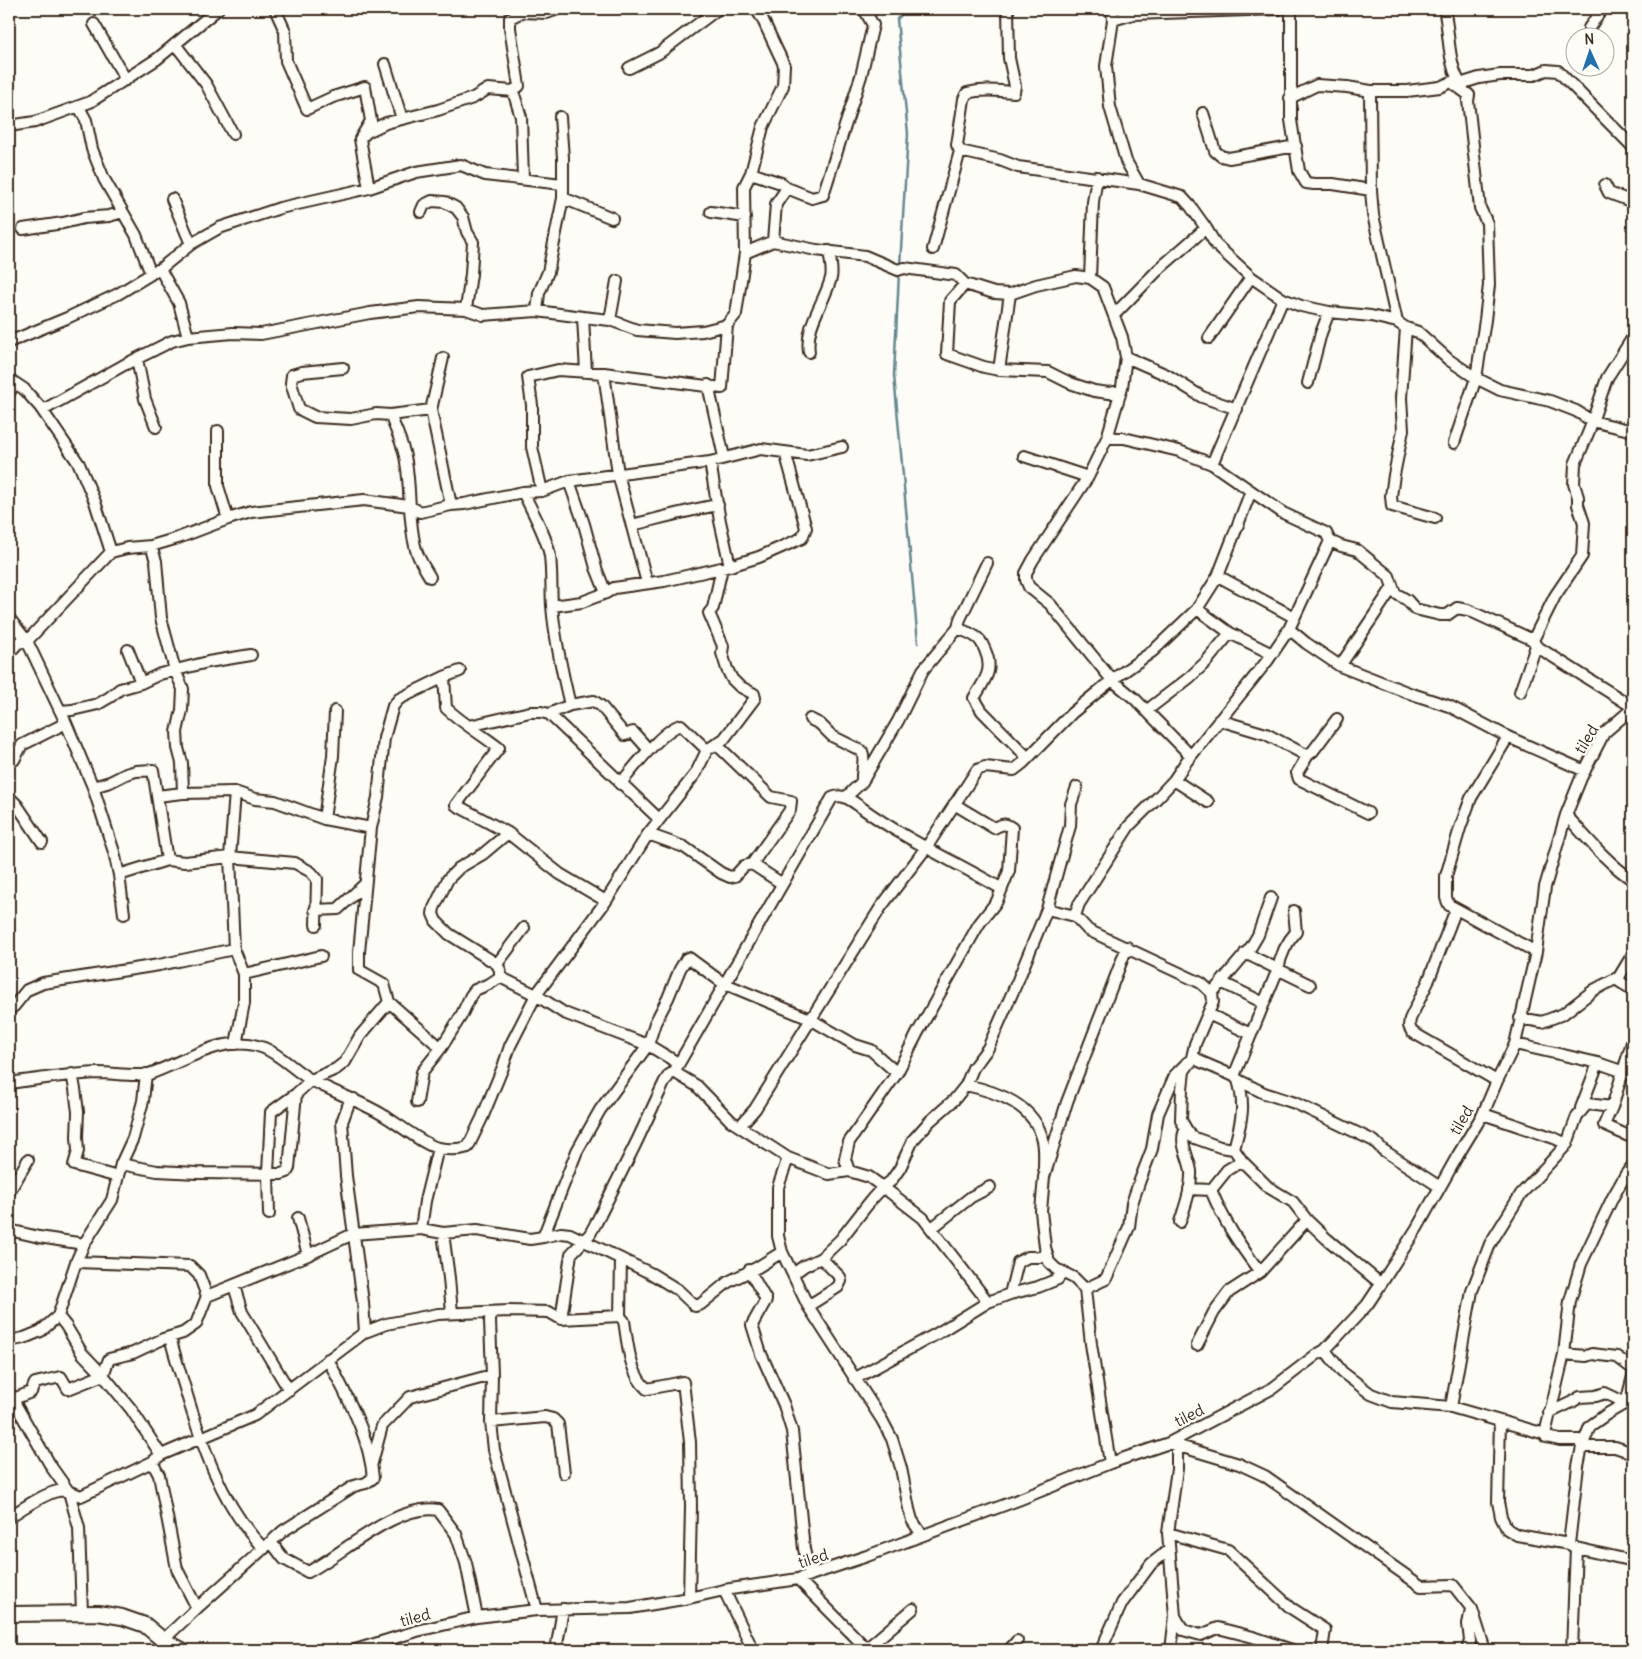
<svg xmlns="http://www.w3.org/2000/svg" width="1642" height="1659" viewBox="0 0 1642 1659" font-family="Delius,sans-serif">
  <rect width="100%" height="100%" fill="#fdfcf7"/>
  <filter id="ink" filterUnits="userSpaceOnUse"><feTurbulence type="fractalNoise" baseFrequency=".02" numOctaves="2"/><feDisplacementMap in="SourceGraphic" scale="10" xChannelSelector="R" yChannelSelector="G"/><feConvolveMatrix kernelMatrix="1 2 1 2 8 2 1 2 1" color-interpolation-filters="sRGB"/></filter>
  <g filter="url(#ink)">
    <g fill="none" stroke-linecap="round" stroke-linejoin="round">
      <!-- stream -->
      <path stroke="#638891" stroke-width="2.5" d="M900 265 908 134 897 19 907 9
        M899 273 894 375 918 643"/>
      <defs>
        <path id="street" d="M275 9 285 31 286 61 307 109 333 97 365 87 371 121 360 139 369 188
          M1112 9 1113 20 1106 66 1110 107 1126 161 1139 184
          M1291 9V120L1299 171 1306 183 1314 184H1333L1371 190
          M1444 9C1450 32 1447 68 1463 87
          M1113 20 1133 14 1279 9
          M94 24 126 80
          M1589 28 1602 9
          M175 44 206 84 233 134
          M385 64 402 119
          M629 68 659 53 718 9
          M1460 84 1479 78 1500 75H1534L1546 70 1558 71 1633 147
          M513 91 519 86 510 28V18L522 12 547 13 558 9
          M1371 91 1370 95 1371 190 1373 215 1397 322
          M1290 98 1317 85 1347 87 1371 91H1407L1440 87 1451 82 1469 95 1468 101 1480 208 1487 223 1489 285 1485 320 1476 378 1454 443
          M1203 113 1215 151 1221 156 1229 158 1296 146
          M9 126 35 122 90 102 157 59 218 9
          M364 135 367 132 386 123 438 110 473 98 488 89 513 91 521 117 523 178
          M960 151 1000 160 1018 167 1139 184 1182 197 1191 207 1206 228 1216 245 1251 277 1283 299 1301 306 1329 312 1371 316 1397 322 1406 328 1418 332 1449 360 1476 378 1500 390 1550 401 1576 411 1592 421 1633 431
          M751 173 781 183 787 188 776 204 773 241
          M1605 185 1609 193 1633 202
          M787 188 812 198 823 195 861 76 873 25 864 9
          M563 198 612 218
          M172 199 191 244
          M421 212 424 205 432 201 445 202 456 208 463 217 467 232 473 242 471 274 466 309
          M711 212 745 217
          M23 229 63 223 84 218 109 216 123 212
          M933 249 960 151 957 145 964 99 967 93C983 89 998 91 1014 92L1015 86 1009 58 1008 9
          M745 253 773 241 816 250 865 256 898 270 904 268 956 275 965 284 994 293 1010 294 1036 285 1076 276 1090 278 1103 287 1122 337 1126 357 1122 387 1107 438 1088 477 1033 560 1026 573V580L1029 587 1050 604 1112 680 1135 699 1191 756
          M160 269 191 244 219 228 280 208 369 188 416 172 461 165 485 175 562 184
          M154 272 160 269 179 303 188 337
          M1090 278 1093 202 1097 177
          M965 284 950 301 947 354 984 367 999 370 1048 372 1070 383 1094 391 1109 393 1121 391
          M537 311 583 317 586 372
          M1114 315 1159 269 1206 228
          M583 317 610 320 637 330 675 333 703 331 727 325 736 314 745 253 744 187 751 173 763 127 783 86 784 65 762 18 756 9
          M610 320 617 281
          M1406 328 1401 398 1403 430 1394 475 1391 496 1392 506 1435 518
          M1209 338 1251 277
          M9 342 67 318 118 294 151 274 136 235 104 179 92 149 86 120 79 107
          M809 352C805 325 824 304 831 278 833 271 830 259 829 251
          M1126 357 1167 375 1202 397 1237 409
          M443 358 431 410 451 505
          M137 359 145 399 156 427
          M343 368 302 372 292 375 291 383 299 409 315 417 351 419 376 414 390 415 431 410
          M999 370 1010 294
          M604 373 618 474 647 583
          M9 379 24 389 40 407 79 464 95 502 111 552
          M1308 383 1321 333 1329 312
          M708 385 724 457
          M9 393 15 383
          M40 407 45 409 124 365 172 341 188 337 233 333 261 334 370 313 419 307 466 309 483 315 537 311 539 293 548 272 563 198V158L560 117
          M390 415C396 430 404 446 406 462 411 490 408 518 415 546 417 557 424 567 430 577
          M218 431V486L228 519
          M1107 438H1124L1179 451 1212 464 1283 513 1326 533 1330 541 1341 546 1357 550 1389 576 1395 593 1407 600 1415 609 1440 615H1447L1457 608 1468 610 1533 640 1536 646 1633 707
          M1024 456 1088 477
          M710 462 720 521 730 566
          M1212 464 1283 299
          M569 481 584 524 596 568 606 593 614 588 664 581 730 566 759 557 802 538 806 528 785 452
          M542 491 532 447V405L528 377 558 370 604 373 722 388 727 325
          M523 492C532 511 547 537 550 556 552 573 551 590 552 606 555 640 562 672 570 705
          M632 525C661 518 688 510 718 505
          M151 546 156 561 161 618 175 670 183 689 182 710 177 732 178 748 182 763 183 793
          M1218 576 1294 617
          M552 606 582 602 606 593
          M1197 609 1230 633 1272 654
          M9 618 27 641 66 723 93 787 114 852 119 875 124 914
          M958 628C963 631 971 633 976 637 980 639 983 645 985 650 994 670 985 680 974 698L982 711 1028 758
          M1289 629 1306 643 1340 666 1409 693 1449 706 1508 737 1585 771
          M1533 640 1555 596 1582 556 1584 523 1578 505V497L1574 484 1575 464 1589 431 1607 378 1633 337
          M128 650 141 683
          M9 653 18 643 27 641 111 552 127 548 151 546 178 538 228 519 251 512 364 500 409 506 420 512 451 505 464 504 523 492 542 491 569 481 710 462 761 449 807 455 842 447
          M1340 666 1393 587
          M444 677 446 708C462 723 481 734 499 748L456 805 508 833 560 874 606 901
          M1520 692 1536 646
          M61 711 72 710 98 704 110 697 120 689 141 683 160 674 208 662 251 655
          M1146 711 1189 678 1206 662 1230 633
          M549 714 659 819
          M810 719 820 724 832 736 862 751C866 760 861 771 862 781
          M1337 719 1313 751 1308 755 1297 773 1299 779 1368 813
          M1219 720 1266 734 1302 753 1308 755
          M469 726 530 712H541L549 714 570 705 594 701 601 706 625 735 633 732 649 750
          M1508 737 1471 798 1460 828 1446 876V898L1449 905 1536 952
          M9 763 14 760 22 745 66 723
          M1174 780 1208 802
          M620 784C633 769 663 729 681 725L707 750
          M93 787 110 782 126 774 136 771 153 770 167 860
          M235 792 230 857 234 949 244 974V1003L236 1044
          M157 796 183 793 235 792 255 799 275 801 324 819 371 828
          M9 797 17 805 42 842
          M846 797 862 782 898 721 923 670 958 628 960 619 987 563
          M1566 815C1585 836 1609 865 1633 880
          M324 819 333 756 335 711
          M648 834 684 847 721 873 730 877 735 876 744 866 752 864 790 810 791 801 771 797 716 744
          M752 864 781 883
          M119 875 167 860 185 862 230 857 295 863 311 872 317 879 316 925
          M1047 909 1075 916 1088 930 1201 983 1212 993 1213 1002 1195 1044 1191 1062H1188L1175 1075 1158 1114 1152 1149 1140 1180 1132 1203 1129 1227 1106 1279 1085 1289
          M1456 909 1428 982 1410 1019 1409 1026 1412 1032 1497 1081
          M315 910 338 909 365 884
          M1075 916 1079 904 1129 826 1159 796 1174 780 1186 762 1268 660 1289 629 1330 541
          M1245 953 1310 985
          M497 964 524 928
          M244 974 321 956
          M500 977V970L497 964 449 934 436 921 433 914 434 908 448 879 459 868 483 854 508 833
          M500 977 536 995 564 1013 648 1045 678 1063
          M1619 977 1620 982 1633 990
          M1221 982 1264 1003
          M1212 993 1251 947 1258 935 1271 898
          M9 1010 14 1006 27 990 43 983 159 965 234 949
          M1208 1014 1251 1034
          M1520 1018 1542 1022 1563 1014 1594 990 1619 977 1633 954
          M1633 1039 1612 1107 1604 1125 1633 1138
          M1515 1044 1598 1063 1633 1075
          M441 1048 389 1002 384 984 359 970V952L371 828 378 797 384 738 393 706 399 699 444 677 460 671
          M1193 1055 1199 1061 1234 1076 1238 1080 1264 1093 1295 1103 1374 1141 1383 1150 1440 1187
          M674 1072 697 1086 731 1121 788 1158 829 1174 849 1171 869 1177 883 1187 923 1218 988 1302
          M72 1074 75 1089 78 1112 77 1137 78 1151 74 1165 118 1177
          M1234 1076 1278 969C1281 954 1286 943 1296 932L1294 911
          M9 1083C39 1079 69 1074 99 1073 112 1073 138 1077 149 1074 185 1062 224 1032 264 1048 281 1055 295 1071 311 1080 335 1093 360 1101 383 1115 397 1123 424 1145 438 1148 449 1150 459 1150 468 1147L482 1118 503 1067 510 1046 536 995 606 901 648 834 696 773 707 750 724 739 755 698 754 694 739 686 732 679 727 669 722 653 723 646 709 613 713 608 722 568
          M966 1085C998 1092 1035 1105 1043 1141 1045 1150 1044 1160 1044 1169
          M354 1099 349 1103 342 1122 346 1176 363 1302 365 1332
          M417 1102 422 1072 441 1048 461 1016 471 995 475 990 491 983 500 977
          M1581 1108 1598 1063
          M1483 1114 1554 1138 1567 1144
          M740 1126 755 1109 881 907 926 848 977 770 985 767 1014 770 1023 763 1072 713 1112 680 1153 651 1197 609 1218 576 1251 491
          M1186 1129 1192 1137 1220 1147 1234 1149 1242 1161 1268 1187 1293 1202 1307 1220 1327 1239 1381 1284
          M1234 1149C1241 1122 1246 1107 1238 1080
          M788 1158 778 1187V1236L782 1252 808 1306 882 1420 892 1439 901 1468 909 1509 912 1520 922 1535
          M121 1164 157 1171 197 1173 281 1174 287 1172 289 1168 296 1094
          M849 1171 845 1159 849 1142 897 1073 918 1032 979 924 997 901 1009 871 1012 828C1005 823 1002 824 994 828L954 804
          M1189 1189 1211 1190 1227 1170 1242 1161
          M1211 1190C1224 1222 1239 1244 1260 1272
          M9 1192 28 1160
          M269 1214 268 1173 271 1112 296 1094 311 1080 336 1069 345 1062 360 1036 389 1002
          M298 1218 308 1255
          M1180 1222C1185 1206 1192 1188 1191 1171 1189 1157 1178 1141 1186 1129L1181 1120 1182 1089 1184 1071 1189 1064
          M932 1228 971 1197 990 1187
          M421 1229 425 1201 438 1148
          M9 1230 39 1237 84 1244
          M443 1233 449 1278 452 1313
          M543 1237 577 1151 600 1110 648 1045 655 1023 668 998 680 969 686 959 689 958 723 983 810 1019 855 1045 871 1050 897 1073
          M621 1259 620 1316 624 1321C628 1344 629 1373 647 1389L683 1382 690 1442 691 1507 689 1598
          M749 1270 766 1300 752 1325 761 1354 784 1405 792 1431 804 1549 810 1575
          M793 1274 804 1266 821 1258 840 1240 872 1199 883 1187 891 1181 900 1168 913 1140 930 1121 954 1100 966 1085 973 1068 988 1048 1018 980 1047 909 1070 826 1071 804 1077 787
          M234 1286 242 1312 289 1390
          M1010 1294 1018 1262 1028 1257H1048
          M207 1296 308 1255 353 1234 421 1229 443 1233 477 1230 530 1239 543 1237 561 1233 570 1234 652 1274 678 1290 695 1306 701 1304 728 1282 758 1267 782 1252
          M808 1306 838 1287 841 1281 840 1277 821 1258
          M491 1312 490 1321 492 1375 491 1422 494 1450 537 1610
          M58 1316 66 1326 82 1353 103 1375 131 1409 161 1455
          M561 1319 571 1254 590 1234 596 1223 636 1143 664 1083 669 1075 674 1072 832 798C843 792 853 802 862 808 906 840 956 862 1002 889
          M170 1337C174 1353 179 1369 184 1385 201 1443 221 1505 264 1549
          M9 1341 24 1338 41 1331 58 1316 76 1262 84 1244 112 1200 121 1164 133 1138 143 1101 146 1074
          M1197 1345 1214 1312 1229 1292 1260 1272 1307 1220
          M1325 1350 1342 1372 1371 1394 1392 1402 1451 1407 1545 1434 1564 1354 1570 1301 1581 1264 1613 1197 1626 1174 1633 1165
          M1564 1354 1586 1356 1592 1354 1617 1357 1633 1369
          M854 1379 938 1333 988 1302 1010 1294 1038 1287 1058 1279 1061 1271
          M9 1393 52 1468 69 1492 79 1528 82 1613
          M14 1403 16 1398 31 1392 35 1383 61 1377 68 1389 103 1375 109 1359 133 1353 163 1339 183 1333 196 1324 207 1296 199 1275 190 1266 76 1262
          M1626 1403 1633 1376
          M1451 1407 1472 1291 1490 1244 1521 1194 1567 1144 1577 1116 1587 1104 1612 1107
          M1549 1413 1572 1402 1580 1397 1596 1396 1605 1393 1626 1403
          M1500 1421 1498 1502 1501 1517 1507 1529 1517 1535 1569 1544 1576 1548 1633 1561
          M491 1422 545 1417 553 1419 558 1424 564 1473
          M1545 1434 1546 1437 1560 1440H1579L1582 1447H1615L1627 1451 1633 1449
          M1169 1443 1239 1464 1265 1476 1421 1586 1453 1585 1472 1609 1485 1650
          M152 1462 159 1475 177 1569 197 1608
          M372 1463 382 1426 410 1397 492 1375
          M1110 1463 1091 1344 1085 1289 1074 1278 1056 1269 1049 1262 1045 1247 1041 1211 1044 1177 1067 1102 1127 947
          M9 1517C22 1509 43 1494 58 1491 66 1490 74 1493 81 1496L152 1462 161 1455 255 1415 365 1332 386 1324 438 1314 509 1311 549 1312 561 1319 620 1316
          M1168 1533 1228 1550 1291 1608 1325 1630 1322 1650
          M271 1542 284 1559 308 1572C344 1553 397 1503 438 1510L456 1534 466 1563 477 1617
          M1569 1544 1578 1466 1582 1447 1590 1426 1607 1414 1626 1403
          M798 1579 868 1650
          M724 1590 753 1650
          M1175 1616 1183 1630 1201 1635 1218 1628 1253 1637 1292 1650
          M163 1640 197 1608 283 1531 335 1498 354 1486 366 1483 373 1478C369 1433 347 1398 328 1359
          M866 1649 913 1609
          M355 1650 417 1631 477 1617 537 1610 630 1608 689 1598 724 1590 798 1579 867 1556 1018 1500 1110 1463 1169 1443 1273 1388 1316 1355 1325 1350 1367 1305 1381 1284 1417 1228 1458 1155 1483 1114 1497 1081 1515 1044 1536 952 1545 887 1566 815 1581 778 1604 733 1633 708
          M556 1650 563 1609
          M1009 1650 1017 1641
          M1101 1650 1122 1603 1151 1564 1169 1550
          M1171 1650 1175 1616 1168 1533 1177 1469V1445
          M1467 1650 1470 1641 1468 1624 1471 1610
          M1572 1650 1576 1548"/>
        <path id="secondary" d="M9 1614 98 1613 122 1617 145 1625 163 1640 182 1650"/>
      </defs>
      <!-- street casing -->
      <use href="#street" stroke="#3b2a1e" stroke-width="14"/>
      <!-- secondary casing -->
      <use href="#secondary" stroke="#3b2a1e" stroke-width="18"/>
      <!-- street -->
      <use href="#street" stroke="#fdfcf7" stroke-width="10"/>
      <!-- secondary -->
      <use href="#secondary" stroke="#fdfcf7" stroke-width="14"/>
    </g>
  </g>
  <g text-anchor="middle" stroke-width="5" stroke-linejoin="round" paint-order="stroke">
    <!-- street labels -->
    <g font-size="16" fill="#3b2a1e" stroke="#fdfcf7">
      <text transform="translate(1586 739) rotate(-59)" y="6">tiled</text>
      <text transform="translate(1461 1120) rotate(-60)" y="6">tiled</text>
      <text transform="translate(1189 1415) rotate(-27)" y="6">tiled</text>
      <text transform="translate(813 1558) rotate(-18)" y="6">tiled</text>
      <text transform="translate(415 1617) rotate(-15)" y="6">tiled</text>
    </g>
  </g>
  <!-- margin -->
  <rect width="1642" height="1659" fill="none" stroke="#fdfcf7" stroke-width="30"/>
  <rect x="15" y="15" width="1612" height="1629" fill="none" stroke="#3b2a1e" stroke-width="2" filter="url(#ink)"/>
  <!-- north arrow -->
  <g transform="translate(1590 52) rotate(357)"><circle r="24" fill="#fdfcf7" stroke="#afa8a0"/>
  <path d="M0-4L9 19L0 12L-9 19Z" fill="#1f6fb2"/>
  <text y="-8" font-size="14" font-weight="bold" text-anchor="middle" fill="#3b2a1e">N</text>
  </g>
</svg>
